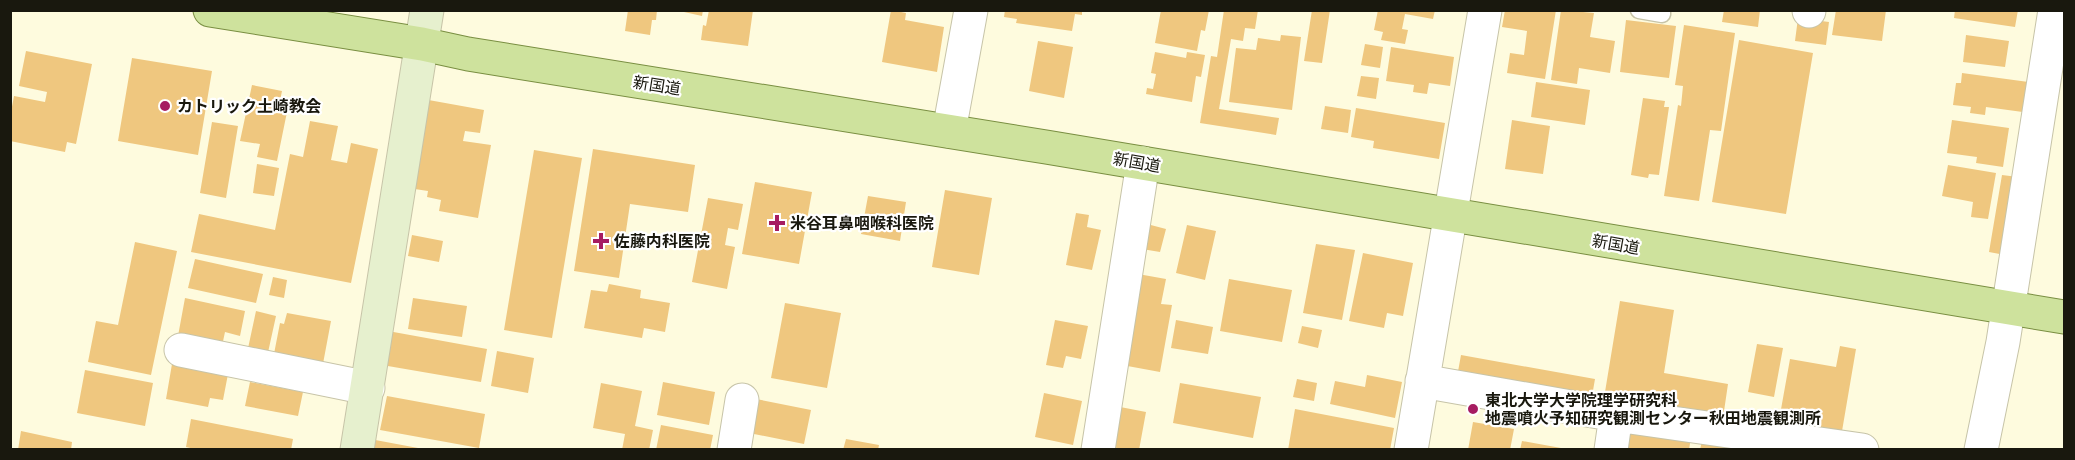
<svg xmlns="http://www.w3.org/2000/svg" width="2075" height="460" viewBox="0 0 2075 460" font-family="Lora,'Noto Sans JP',serif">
  <rect width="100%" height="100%" fill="#fefbde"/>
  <!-- building -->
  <path fill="#efc77f" d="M628 10H657L656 20H652L650 35 625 31Z
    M675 10H703L702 16Z
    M709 10H753L748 46 701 40 703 25 706 26Z
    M891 10 906 13 905 20 944 27 937 72 882 62Z
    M1005 10H1082V15L1075 14 1072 31 1016 23 1017 19 1004 17Z
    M1161 10H1209L1205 31 1201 30 1197 51 1155 43Z
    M1224 10H1258L1255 29 1245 28 1243 41 1231 39 1219 109 1279 118 1276 135 1200 123 1211 56 1217 57Z
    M1312 10H1330L1322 63 1304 61Z
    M1378 10H1435L1433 19 1405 14 1402 29 1408 30 1405 44 1381 40 1383 32 1374 30Z
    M1505 10H1556L1545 79 1507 73 1510 53 1524 55 1527 31 1502 27Z
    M1561 10 1594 13 1590 37 1615 41 1610 73 1579 68 1577 84 1551 80Z
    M1724 10H1760L1758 27 1722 22Z
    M1836 10H1886L1882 41 1832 35Z
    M1955 10H2018L2015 27 1954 18Z
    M1798 18 1829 22 1826 45 1795 41Z
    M1626 20 1676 26 1669 78 1620 72Z
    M1684 25 1735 33 1721 131 1710 130 1699 201 1664 196 1678 105 1681 106 1683 86 1675 85Z
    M1281 35 1301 37 1292 110 1229 102 1236 48 1256 50 1258 38 1280 41Z
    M1966 35 2009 41 2005 67 1963 62Z
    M1739 40 1813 53 1786 214 1712 202Z
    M1038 41 1073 47 1064 98 1029 91Z
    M1365 44 1383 47 1380 68 1361 65Z
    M1391 47 1454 57 1450 86 1429 83 1427 94 1413 92 1414 85 1386 81Z
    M26 51 92 64 76 144 67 142 65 152 10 141V117L14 96 45 102 47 92 19 86Z
    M1155 52 1186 58 1187 52 1205 55 1201 77 1196 76 1192 102 1146 94 1147 88 1153 89 1156 74 1151 73Z
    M132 58 212 71 198 155 118 141Z
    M1962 73 2035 83 2030 113 1986 107 1985 115 1970 113 1971 107 1953 105 1956 83H1961Z
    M1361 76 1379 78 1376 99 1357 96Z
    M1536 82 1590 90 1585 125 1531 117Z
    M252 85 282 91 278 110 287 112 277 161 257 157 260 144 240 141Z
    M1643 98 1665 101 1664 107H1669L1659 175 1649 174 1648 178 1631 175Z
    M423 99 484 110 480 133 465 131 463 141 491 145 478 218 439 211 441 200 427 197 428 191 408 188Z
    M1325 106 1351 110 1348 133 1321 129Z
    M1356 108 1445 123 1439 159 1373 148 1374 141 1351 137Z
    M1512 120 1550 126 1543 174 1505 169Z
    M1952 120 2009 128 2003 167 1976 163 1977 157 1947 153Z
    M310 121 338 126 331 160 347 163 351 143 378 149 351 283 191 252 199 214 275 230 290 154 303 157Z
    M212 122 238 126 226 198 200 193Z
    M593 149 695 165 688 212 630 204 619 278 574 271Z
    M534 150 582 158 552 338 504 330Z
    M257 164 279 168 274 196 253 193Z
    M1948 165 1996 173 1988 219 1971 217 1973 202 1942 196Z
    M2002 175 2018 177 2005 255 1989 252Z
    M755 182 812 192 799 264 742 254Z
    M945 190 992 198 979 275 932 267Z
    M868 196 906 202 900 241 861 234Z
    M708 198 743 204 738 230 728 228 725 245 735 247 727 289 692 282Z
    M1076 213 1089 215 1087 227 1101 230 1092 270 1066 265Z
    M1147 224 1166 229 1160 252 1142 249Z
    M1187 225 1216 231 1205 280 1176 273Z
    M412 235 443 241 439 262 408 256Z
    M135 242 177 251 151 375 88 362 96 321 118 325Z
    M1316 244 1355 250 1342 320 1303 313Z
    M1363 253 1413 263 1403 316 1387 313 1384 328 1349 321Z
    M195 259 263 274 256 303 188 288Z
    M1138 274 1166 279 1161 304 1172 305 1160 372 1122 365Z
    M273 277 287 280 284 298 269 295Z
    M1229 279 1292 290 1282 342 1220 331Z
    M609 284 641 290 640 298 670 303 665 332 644 328 642 338 584 328 591 290 607 292Z
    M185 298 245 311 240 336 225 332 222 346 178 336Z
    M413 298 467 306 462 337 408 329Z
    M1620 301 1674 310 1664 373 1728 384 1723 418 1604 398Z
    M785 303 841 313 827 388 771 378Z
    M256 311 276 316 267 357 247 353Z
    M287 313 331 321 322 369 273 359 280 323 284 324Z
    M1055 320 1088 326 1081 359 1066 356 1063 368 1046 365Z
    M1176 320 1213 327 1208 354 1171 348Z
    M1302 326 1322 330 1318 348 1298 343Z
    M388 331 487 349 481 382 382 365Z
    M1757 344 1783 348 1774 397 1748 392Z
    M1840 346 1856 349 1841 437 1778 426 1790 359 1836 367Z
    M497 351 534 358 528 393 491 386Z
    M1461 355 1595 379 1591 402 1457 377Z
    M172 364 228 374 223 400 210 398 208 407 166 399Z
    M85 370 153 383 145 426 77 413Z
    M1367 375 1402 382 1395 418 1330 404 1335 381 1365 387Z
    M1297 379 1317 383 1314 401 1293 397Z
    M250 382 303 392 298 416 245 406Z
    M663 382 715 392 709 425 657 415Z
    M601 383 642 391 635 426 653 430 649 450H622L625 434 593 428Z
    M1180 383 1261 397 1253 438 1173 423Z
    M1044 393 1082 401 1073 445 1035 437Z
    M387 396 485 414 479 448 380 430Z
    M756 399 811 410 804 444 749 433Z
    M1115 406 1146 412 1139 450 1107 447Z
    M1295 409 1394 428 1390 450H1288Z
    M191 419 293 439 291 450H199L186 447Z
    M1473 422 1514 429 1510 450H1468Z
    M661 425 713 435 710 450H656Z
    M1630 425 1691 437 1689 450H1625Z
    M21 431 72 442 71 450H18Z
    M370 439 418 448V450H368Z
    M846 439 879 445 878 450H843Z
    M1702 440 1747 450H1700Z
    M1522 441 1561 448V450H1520Z"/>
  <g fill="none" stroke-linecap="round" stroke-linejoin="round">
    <defs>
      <path id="lane" d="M1639 10 1662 14V10"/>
      <path id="street" d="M1809 11V10
        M949 131 971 10
        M181 350 368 388
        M1422 381 1616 415 1862 450
        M734 450 742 400
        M1098 450 1143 163
        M1411 450 1485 10
        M1611 450 1616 415
        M1981 450 2003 342 2055 10"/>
      <path id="secondary" d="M357 450 427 10"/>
      <path id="primary" d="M210 10 422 44 468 54 1046 147 2064 317"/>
    </defs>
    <!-- lane casing -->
    <use href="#lane" stroke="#c7c4a8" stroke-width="19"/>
    <!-- street casing -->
    <use href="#street" stroke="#c7c4a8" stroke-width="35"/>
    <!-- secondary casing -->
    <use href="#secondary" stroke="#c7c4a8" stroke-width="35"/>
    <!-- primary casing -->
    <use href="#primary" stroke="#798e41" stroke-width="35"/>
    <!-- lane -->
    <use href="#lane" stroke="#fff" stroke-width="16"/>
    <!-- street -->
    <use href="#street" stroke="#fff" stroke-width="33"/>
    <!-- secondary -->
    <use href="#secondary" stroke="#e6f0ce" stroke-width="33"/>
    <!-- primary -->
    <use href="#primary" stroke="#cee29d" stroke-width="33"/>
  </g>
  <!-- markers -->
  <g fill="#a61c61" stroke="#fff" stroke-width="2">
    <circle cx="165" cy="106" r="6"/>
    <path d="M774 214h6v6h6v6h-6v6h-6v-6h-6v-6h6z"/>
    <path d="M598 232h6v6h6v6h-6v6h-6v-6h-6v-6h6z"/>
    <circle cx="1473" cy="409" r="6"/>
  </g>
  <g text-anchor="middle" stroke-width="4.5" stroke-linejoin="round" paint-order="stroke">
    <!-- street labels -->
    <g font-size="16" fill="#19180e" stroke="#fff">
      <text transform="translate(657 85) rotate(9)" y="6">新国道</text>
      <text transform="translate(1137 162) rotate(10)" y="6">新国道</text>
      <text transform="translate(1616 244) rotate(10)" y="6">新国道</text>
    </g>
    <!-- poi labels -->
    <g font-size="16" font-weight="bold" fill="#19180e" stroke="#fff" text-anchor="start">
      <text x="177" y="112">カトリック土崎教会</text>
      <text x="790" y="229">米谷耳鼻咽喉科医院</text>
      <text x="614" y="247">佐藤内科医院</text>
      <text x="1485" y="406">東北大学大学院理学研究科<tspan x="1485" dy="18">地震噴火予知研究観測センター秋田地震観測所</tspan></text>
    </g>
  </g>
  <!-- border -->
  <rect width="2075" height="460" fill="none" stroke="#19180e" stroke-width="24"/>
</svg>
